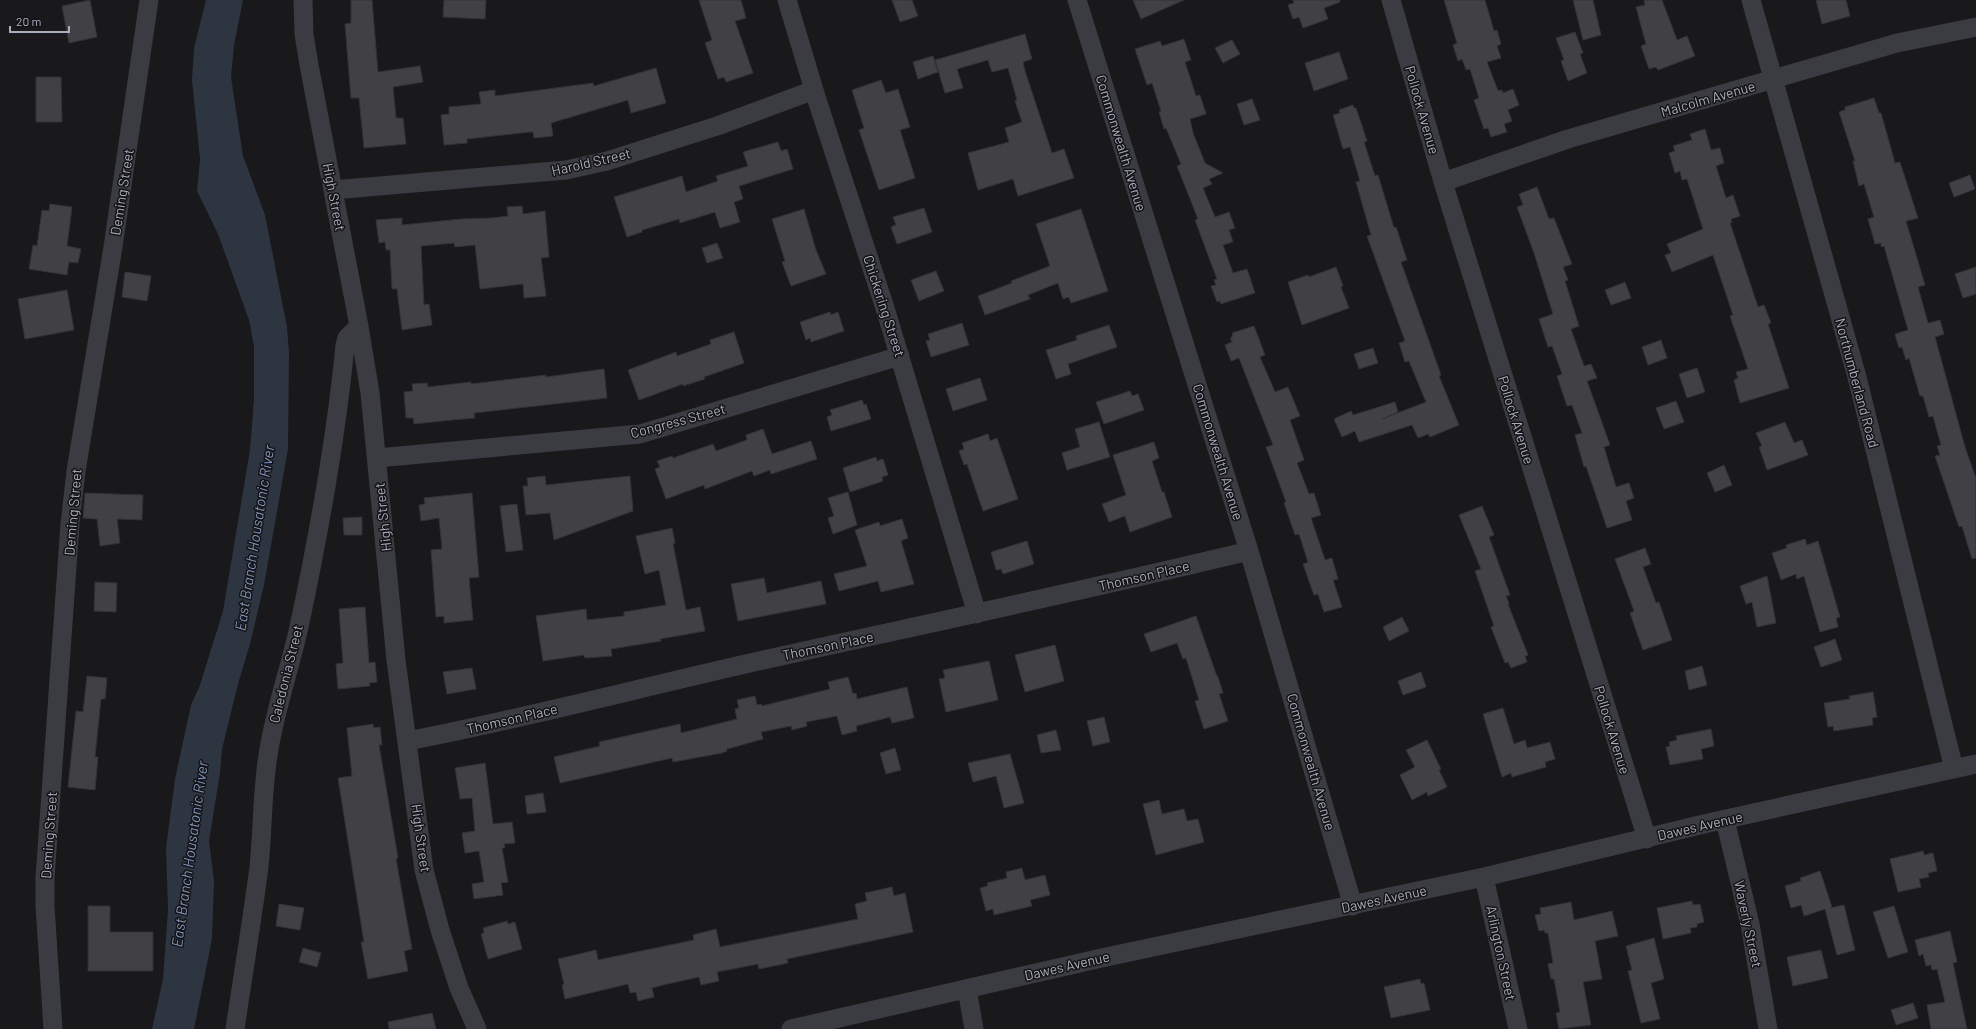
<svg xmlns="http://www.w3.org/2000/svg" width="1976" height="1029" viewBox="0 0 1976 1029" font-family="Barlow,sans-serif">
  <rect width="100%" height="100%" fill="#19181b"/>
  <!-- water -->
  <path fill="#2d3540" d="M206 0H243L234 45 231 77 243 156 265 215 287 327 289 353 288 449 264 585 250 644 238 684 222 749 220 773 209 841 214 881 212 939 194 1029H152L163 979 168 909 166 848 175 779 191 705 200 685 223 611 250 450 254 399V347L249 320 218 234 197 191 200 159 192 80 194 48Z"/>
  <!-- building -->
  <path fill="#404045" stroke="#333237" d="M90 0 97 37 69 43 62 6Z
    M351 0H372L378 72 420 66 423 82 393 87 396 118H403L406 144 364 148 359 98H351L345 24 351 23Z
    M444 0H486L485 19 443 17Z
    M699 0H741L746 18 735 21 753 73 726 82 724 77 718 79 705 43 712 40Z
    M892 0H912L918 16 900 22Z
    M1133 0H1184L1141 19Z
    M1293 0H1340V2L1324 8 1328 19 1303 28 1299 17 1293 19 1288 5 1294 3Z
    M1444 0H1485L1494 31 1497 30 1501 44 1497 46 1501 58 1487 62 1498 91 1502 90 1503 93 1513 89 1519 105 1508 110 1512 121 1504 124 1507 132 1491 137 1488 128 1484 129 1474 100 1479 98 1470 69 1466 70 1462 59 1458 61 1453 45 1457 43Z
    M1573 0H1593L1601 35 1583 40Z
    M1644 0H1662L1677 40 1687 36 1695 56 1658 70 1656 67 1649 69 1641 46 1646 44 1636 7 1645 5Z
    M1816 0H1846L1850 16 1822 24Z
    M1575 32 1583 53 1580 54 1587 73 1568 81 1561 61 1564 60 1556 38Z
    M1025 34 1032 59 1023 62 1025 71 1052 153 1064 149 1074 178 1018 196 1013 179 978 190 968 153 1009 142 1005 128 1022 122 1015 101 1017 100 1008 68 992 72 988 60 957 69 963 88 945 93 935 60Z
    M1184 39 1191 60 1185 62 1196 96 1200 95 1206 114 1190 119 1193 133 1205 163 1223 173 1209 179 1212 184 1203 188 1215 217 1229 212 1235 228 1229 230 1233 242 1223 245 1233 273 1247 269 1255 293 1221 304 1220 301 1217 302 1211 286 1216 285 1214 280 1217 279 1195 220 1198 219 1177 166 1181 164 1166 128 1164 129 1159 112 1161 111 1152 83 1147 85 1135 49 1160 41 1162 46Z
    M1232 40 1240 54 1223 63 1215 48Z
    M1339 52 1348 79 1314 91 1305 63Z
    M933 56 938 72 918 79 913 62Z
    M656 68 666 103 631 113 628 100 551 123 553 136 534 138 533 132H530L467 139V143L444 145 441 115 449 114V107L481 104 479 92 495 90V96L593 83 594 86Z
    M36 77H61L62 122H36Z
    M881 80 886 93 898 89 910 127 900 130 915 178 879 190 859 130 864 128 852 90Z
    M1874 98 1879 113H1881L1895 163 1900 162 1918 218 1906 221 1925 285 1918 287 1928 323 1940 320 1944 334 1935 337 1965 447 1976 478V558L1972 559 1962 526 1959 527 1935 456 1940 455 1937 446 1941 445 1933 416 1929 417 1923 396H1920L1909 358 1906 360 1902 347 1899 348 1895 334 1908 330 1884 246 1881 247V243L1875 244 1868 219 1874 217 1864 184 1859 186 1853 161H1855L1839 112 1845 110V107Z
    M1252 99 1260 120 1244 125 1237 104Z
    M1353 105 1354 108H1356L1367 141 1364 142 1375 176 1378 175 1394 228 1396 227 1407 260 1401 262 1441 375 1439 376 1459 425 1430 437 1428 434 1418 438 1412 425 1359 442 1355 431 1342 437 1334 419 1351 411 1353 415 1395 402 1398 412 1382 419 1426 402 1409 361 1405 362 1399 343 1405 341 1367 236 1371 235 1356 182 1360 181 1350 147 1343 149 1333 115 1340 113 1339 110Z
    M1705 129 1711 150 1720 148 1724 163 1716 166 1726 198 1733 195 1740 216 1731 219 1732 222 1730 223 1758 307 1764 305 1771 323 1768 324 1789 388 1740 403 1734 380 1738 378 1736 372 1748 369 1730 316 1733 315 1713 255 1672 272 1665 255 1671 253 1667 244 1703 229 1687 179 1682 180 1680 171 1675 173 1669 153 1675 151 1673 146 1692 140 1690 134Z
    M778 142 781 151 787 149 793 169 739 186 743 199 734 202 740 222 720 228 715 212 680 223 679 219 642 230V232L627 237 614 197 682 176 686 192 718 181 716 176 748 166 743 152Z
    M1970 175 1975 189 1954 197 1949 183Z
    M1537 187 1549 219 1554 218 1572 264 1563 267 1568 280 1565 281 1579 326 1571 329 1584 366 1591 364 1597 378 1587 381 1610 445 1604 447 1616 487 1629 483 1634 498 1626 501 1632 520 1607 528 1586 466 1584 467 1575 435 1582 433 1572 405 1567 406 1557 376 1562 374 1552 346 1548 347 1539 319 1553 314 1534 253 1517 207 1523 205 1519 194Z
    M50 204 72 207 67 246 81 249 78 263 69 262 67 275 29 269 33 245 37 246 42 210 49 211Z
    M522 206 523 214 545 211 549 257 541 258 546 296 524 298 523 284 480 289 475 245 455 247 454 243 421 246 424 305 429 304 432 325 402 330 397 289H392L390 250H386L385 242 379 243 376 220 402 218V225L461 219 492 218 508 216 507 207Z
    M924 208 932 232 897 244 891 227 896 225 893 217Z
    M804 209 816 250 826 274 791 286 782 262 785 261 772 219Z
    M1081 209 1108 291 1071 303 1069 297 1063 299 1058 283 1028 295 1030 299 985 315 978 296 1012 283 1011 281 1050 266 1036 224Z
    M717 243 723 258 707 263 702 248Z
    M1336 267 1343 286 1341 287 1349 308 1302 325 1288 282 1308 275 1309 277Z
    M1976 267V294L1963 298 1955 274Z
    M936 271 944 291 919 301 911 280Z
    M125 272 151 276 147 301 122 297Z
    M1625 282 1631 298 1611 305 1605 290Z
    M67 290 74 330 25 339 18 299Z
    M830 312 831 315 838 312 844 331 811 342 810 338 806 340 800 322Z
    M962 323 969 345 931 357 926 341 930 340 928 334Z
    M1109 325 1117 347 1068 364 1071 374 1056 379 1046 350 1077 340 1076 336Z
    M1254 326 1265 355 1260 357 1275 392 1288 387 1300 416 1290 420 1304 460 1297 463 1309 494 1314 493 1321 515 1311 518 1325 560 1332 558 1338 579 1333 580 1342 607 1324 612 1318 594 1314 595 1303 564 1308 562 1299 534 1295 535 1284 503 1286 502 1266 447 1273 445 1239 358 1231 361 1225 345 1232 342 1230 338 1233 336 1232 333Z
    M734 332 744 363 704 377 705 379 683 386V384L639 400 628 370 676 352 677 356 711 344 710 340Z
    M1661 340 1667 358 1648 365 1642 347Z
    M1373 348 1378 363 1359 369 1354 354Z
    M1697 368 1705 392 1687 398 1679 374Z
    M604 369 607 398 474 413 475 418 452 420 414 424 413 418H406L404 392 413 391 412 384 427 383 428 387 471 382V384L546 375V377Z
    M980 378 987 400 953 411 946 389Z
    M1130 391 1132 396 1138 394 1144 410 1104 424 1096 402Z
    M862 400 864 405 866 404 871 419 831 431 827 417 832 415 830 410Z
    M1676 401 1684 422 1664 429 1656 408Z
    M1099 422 1110 457 1067 470 1062 453 1080 447 1075 429Z
    M1785 422 1794 443 1802 440 1808 455 1767 470 1759 447 1762 446 1756 433Z
    M763 429 772 454 811 441 817 459 771 474 770 470 754 476 752 471 705 489 704 485 666 499 655 469 660 467 657 461 672 456 673 458 713 444 716 451 747 440 746 435Z
    M988 434 990 441 997 438 1018 499 983 511 967 464 964 465 959 451 964 449 962 443Z
    M1154 442 1159 458 1152 461 1162 492H1164L1172 517 1130 532 1125 516 1109 522 1102 504 1126 495 1113 455Z
    M876 457 877 461 883 459 888 475 882 477 883 481 850 492 843 468Z
    M1724 465 1732 485 1715 492 1707 473Z
    M545 476 546 485 630 476 633 511 554 540 550 513 526 515 523 486H528L527 478Z
    M848 492 857 525 833 534 828 518 834 516 828 498Z
    M85 493 143 495 142 520 117 519 120 543 100 546 97 519 83 518Z
    M472 493 479 577 469 578 473 620 444 623V616L436 617 431 550 442 549 439 518 421 521 419 505 425 504 424 498Z
    M517 504 523 550 506 552 500 506Z
    M1482 506 1494 535 1489 537 1510 595 1506 596 1509 603 1508 604 1528 655 1525 656 1527 662 1511 668 1508 662 1505 663 1491 627 1494 626 1475 571 1481 569 1459 515Z
    M362 517V535H344L343 518Z
    M902 519 908 538 901 541 914 584 881 592 878 581 839 591 834 574 867 566 855 530 879 522 880 526Z
    M672 528 675 543 673 544 686 610 700 607 705 631 660 639 661 641 611 649 612 656 585 658 584 655 543 661 536 616 586 609 587 620 624 616V612L666 605 659 570 645 574 636 536Z
    M1805 539 1807 545 1818 541 1840 617 1836 618 1838 627 1820 632 1804 576 1797 579 1796 574 1781 580 1772 553 1787 548 1786 545Z
    M1027 541 1034 564 1003 574 1001 569 996 570 991 552Z
    M1645 548 1651 564 1643 567 1656 603 1659 602 1672 640 1643 650 1630 613 1634 611 1615 559Z
    M1767 576 1776 623 1757 627 1752 602 1746 604 1740 586Z
    M764 578 767 593 821 581 826 604 738 621 731 584Z
    M95 582 117 583 116 612 94 611Z
    M365 607 369 663 375 662 377 682 369 683 370 686 338 689 336 664 343 663 339 609Z
    M1196 616 1216 674 1218 677 1223 693 1219 694 1228 721 1204 729 1195 701 1199 700 1186 658 1183 659 1177 643 1151 652 1144 634Z
    M1402 617 1409 631 1389 641 1383 627Z
    M1835 639 1842 660 1821 667 1814 647Z
    M1055 645 1064 681 1025 692 1015 655Z
    M989 661 998 700 946 712 939 679 945 678 943 670Z
    M1702 666 1707 685 1689 690 1685 671Z
    M472 668 476 689 447 694 443 672Z
    M1421 672 1426 687 1403 695 1398 681Z
    M87 676 107 678 105 699H101L95 757H98L95 790 68 787 76 711 83 712Z
    M848 677 853 694 856 693 857 699 907 687 914 718 892 723 890 717 856 726 857 731 842 735 837 716 806 722 807 726 792 730 791 726 761 732 763 739 727 749V751L722 753 673 762 672 758 560 783 554 757 600 746 599 742 680 724 681 733 737 719 735 709 739 708 737 700 755 696 757 705 761 704 762 706 830 689 828 682Z
    M1873 692 1877 717 1872 718 1873 725 1834 731 1833 726 1828 727 1824 703 1850 699 1849 696Z
    M1503 708 1514 744 1525 740 1527 748 1550 742 1555 759 1545 762 1546 767 1512 777 1511 773 1502 777 1483 714Z
    M1104 717 1110 742 1093 746 1087 721Z
    M373 724 374 728 380 727 382 745H379L398 858 396 859 412 949 404 951 408 971 368 979 361 942H364L338 778 352 776 347 728Z
    M1711 729 1714 746 1701 749 1703 759 1670 765 1666 747 1670 746 1669 742 1677 740 1676 736Z
    M1056 730 1061 750 1041 753 1037 735Z
    M1427 740 1441 769 1439 770 1447 787 1428 796 1427 792 1412 800 1400 775 1415 767 1406 750Z
    M895 748 901 770 886 774 880 753Z
    M1010 754 1024 803 1004 808 996 776 973 782 968 763Z
    M485 763 493 824 512 822 515 843 504 844 505 848H502L508 882 501 883 503 895 474 899 472 884 484 882 479 851 465 853 462 833 475 831 472 798 460 799 455 768Z
    M543 793 546 812 527 814 525 796Z
    M1159 800 1162 814 1184 809 1187 821 1198 819 1204 842 1156 855 1143 804Z
    M1923 851 1924 855 1933 853 1937 871 1928 873 1929 877 1919 879 1921 887 1898 892 1890 859Z
    M1022 868 1025 880 1045 875 1050 895 1030 900 1032 906 994 915 993 909 986 911 980 888 988 886 987 883 1007 878 1006 872Z
    M1820 871 1832 907 1830 908 1844 905 1855 950 1837 955 1825 909 1804 916 1801 905 1791 908 1785 886 1801 881 1800 878Z
    M892 887 894 896 905 893 913 932 787 959 788 963 759 969 758 964 717 972 719 981 701 985 699 977 667 984 652 988 654 997 638 1001 636 992 630 993 628 984 565 999 562 985 564 984 558 959 596 950 598 960 694 940 693 935 716 929 720 947 858 919 855 904 867 901 865 893Z
    M1692 901 1693 905 1700 904 1704 922 1697 924V927L1690 928 1691 933 1663 939 1657 908Z
    M1571 902 1574 920 1612 911 1618 936 1595 941 1602 979 1583 982 1591 1025 1559 1029 1556 1013 1560 1012 1554 979H1551L1548 964 1553 963 1548 933H1545L1544 930 1539 931 1535 915 1541 914 1540 908Z
    M279 904 304 908 300 930 276 926Z
    M88 906H110V932H153V971H88Z
    M1894 906 1908 952 1888 958 1873 912Z
    M507 921 508 924 515 922 522 949 488 959 481 934 484 933 483 928Z
    M1950 931 1957 962 1953 963 1967 1029H1931L1927 1005 1945 1002 1937 969 1932 970 1931 965 1926 966 1923 954 1919 956 1915 940Z
    M1654 938 1664 979 1651 983 1660 1019 1641 1023 1628 971 1632 970 1626 946Z
    M303 948 321 953 317 967 299 962Z
    M1821 950 1828 978 1793 986 1787 957Z
    M1420 979 1421 984 1424 983 1430 1010 1391 1018 1384 987Z
    M1913 1003 1918 1018 1896 1025 1891 1010Z
    M432 1013 436 1029H389L388 1022Z"/>
  <g fill="none" stroke-linecap="round" stroke-linejoin="round">
    <!-- street -->
    <path stroke="#3b3b42" stroke-width="19" d="M303 0 304 34 309 65 359 326 370 393 396 660 424 870 440 930 459 988 477 1029
      M787 0 817 100 885 308 977 614
      M1077 0 1249 551 1353 906
      M1391 0 1443 182 1647 839
      M1751 0 1857 377 1954 769
      M1443 182 1568 139 1897 43 1976 27
      M333 190 566 170 607 161 717 126 814 90
      M377 458 640 434 900 356
      M407 741C522 719 635 689 750 663 916 626 1083 591 1249 551
      M1725 820 1750 924 1768 1029
      M1484 877 1518 1029
      M967 989 974 1029
      M53 1029 45 906V878L70 524 76 471 113 247 149 0
      M235 1029C243 975 252 921 259 867 263 827 262 788 269 749 276 707 290 668 299 627 319 533 336 440 345 345L347 338 359 326
      M791 1029 1106 957 1484 877 1708 823 1976 764"/>
  </g>
  <g text-anchor="middle" stroke-width="3" stroke-linejoin="round" paint-order="stroke">
    <!-- street labels -->
    <g font-size="14" fill="#aaadbb" stroke="#141316">
      <text transform="translate(1708 99) rotate(-16)" y="5">Malcolm Avenue</text>
      <text transform="translate(1422 110) rotate(74)" y="5">Pollock Avenue</text>
      <text transform="translate(1121 143) rotate(73)" y="5">Commonwealth Avenue</text>
      <text transform="translate(591 162) rotate(-13)" y="5">Harold Street</text>
      <text transform="translate(122 192) rotate(-81)" y="5">Deming Street</text>
      <text transform="translate(334 197) rotate(79)" y="5">High Street</text>
      <text transform="translate(884 306) rotate(72)" y="5">Chickering Street</text>
      <text transform="translate(1857 383) rotate(75)" y="5">Northumberland Road</text>
      <text transform="translate(1516 420) rotate(73)" y="5">Pollock Avenue</text>
      <text transform="translate(678 421) rotate(-15)" y="5">Congress Street</text>
      <text transform="translate(1218 452) rotate(73)" y="5">Commonwealth Avenue</text>
      <text transform="translate(73 512) rotate(-85)" y="5">Deming Street</text>
      <text transform="translate(383 517) rotate(-96)" y="5">High Street</text>
      <text transform="translate(1144 576) rotate(-13)" y="5">Thomson Place</text>
      <text transform="translate(828 646) rotate(-12)" y="5">Thomson Place</text>
      <text transform="translate(286 674) rotate(-76)" y="5">Caledonia Street</text>
      <text transform="translate(512 719) rotate(-13)" y="5">Thomson Place</text>
      <text transform="translate(1612 730) rotate(73)" y="5">Pollock Avenue</text>
      <text transform="translate(1311 762) rotate(74)" y="5">Commonwealth Avenue</text>
      <text transform="translate(1700 826) rotate(-13)" y="5">Dawes Avenue</text>
      <text transform="translate(49 835) rotate(-86)" y="5">Deming Street</text>
      <text transform="translate(421 838) rotate(82)" y="5">High Street</text>
      <text transform="translate(1384 899) rotate(-12)" y="5">Dawes Avenue</text>
      <text transform="translate(1748 924) rotate(78)" y="5">Waverly Street</text>
      <text transform="translate(1501 953) rotate(78)" y="5">Arlington Street</text>
      <text transform="translate(1067 966) rotate(-13)" y="5">Dawes Avenue</text>
    </g>
    <!-- water labels -->
    <g font-size="15" font-style="italic" fill="#8095b7" stroke="#141316">
      <text transform="translate(255 538) rotate(-81)" y="5">East Branch Housatonic River</text>
      <text transform="translate(190 854) rotate(-82)" y="5">East Branch Housatonic River</text>
    </g>
  </g>
  <!-- scale -->
  <path d="M10 26v6h59v-6" fill="none" stroke="#aaadbb" stroke-width="2"/>
  <text x="16" y="26" font-size="12" fill="#aaadbb" stroke="#141316" stroke-width="3" paint-order="stroke">20 m</text>
</svg>
